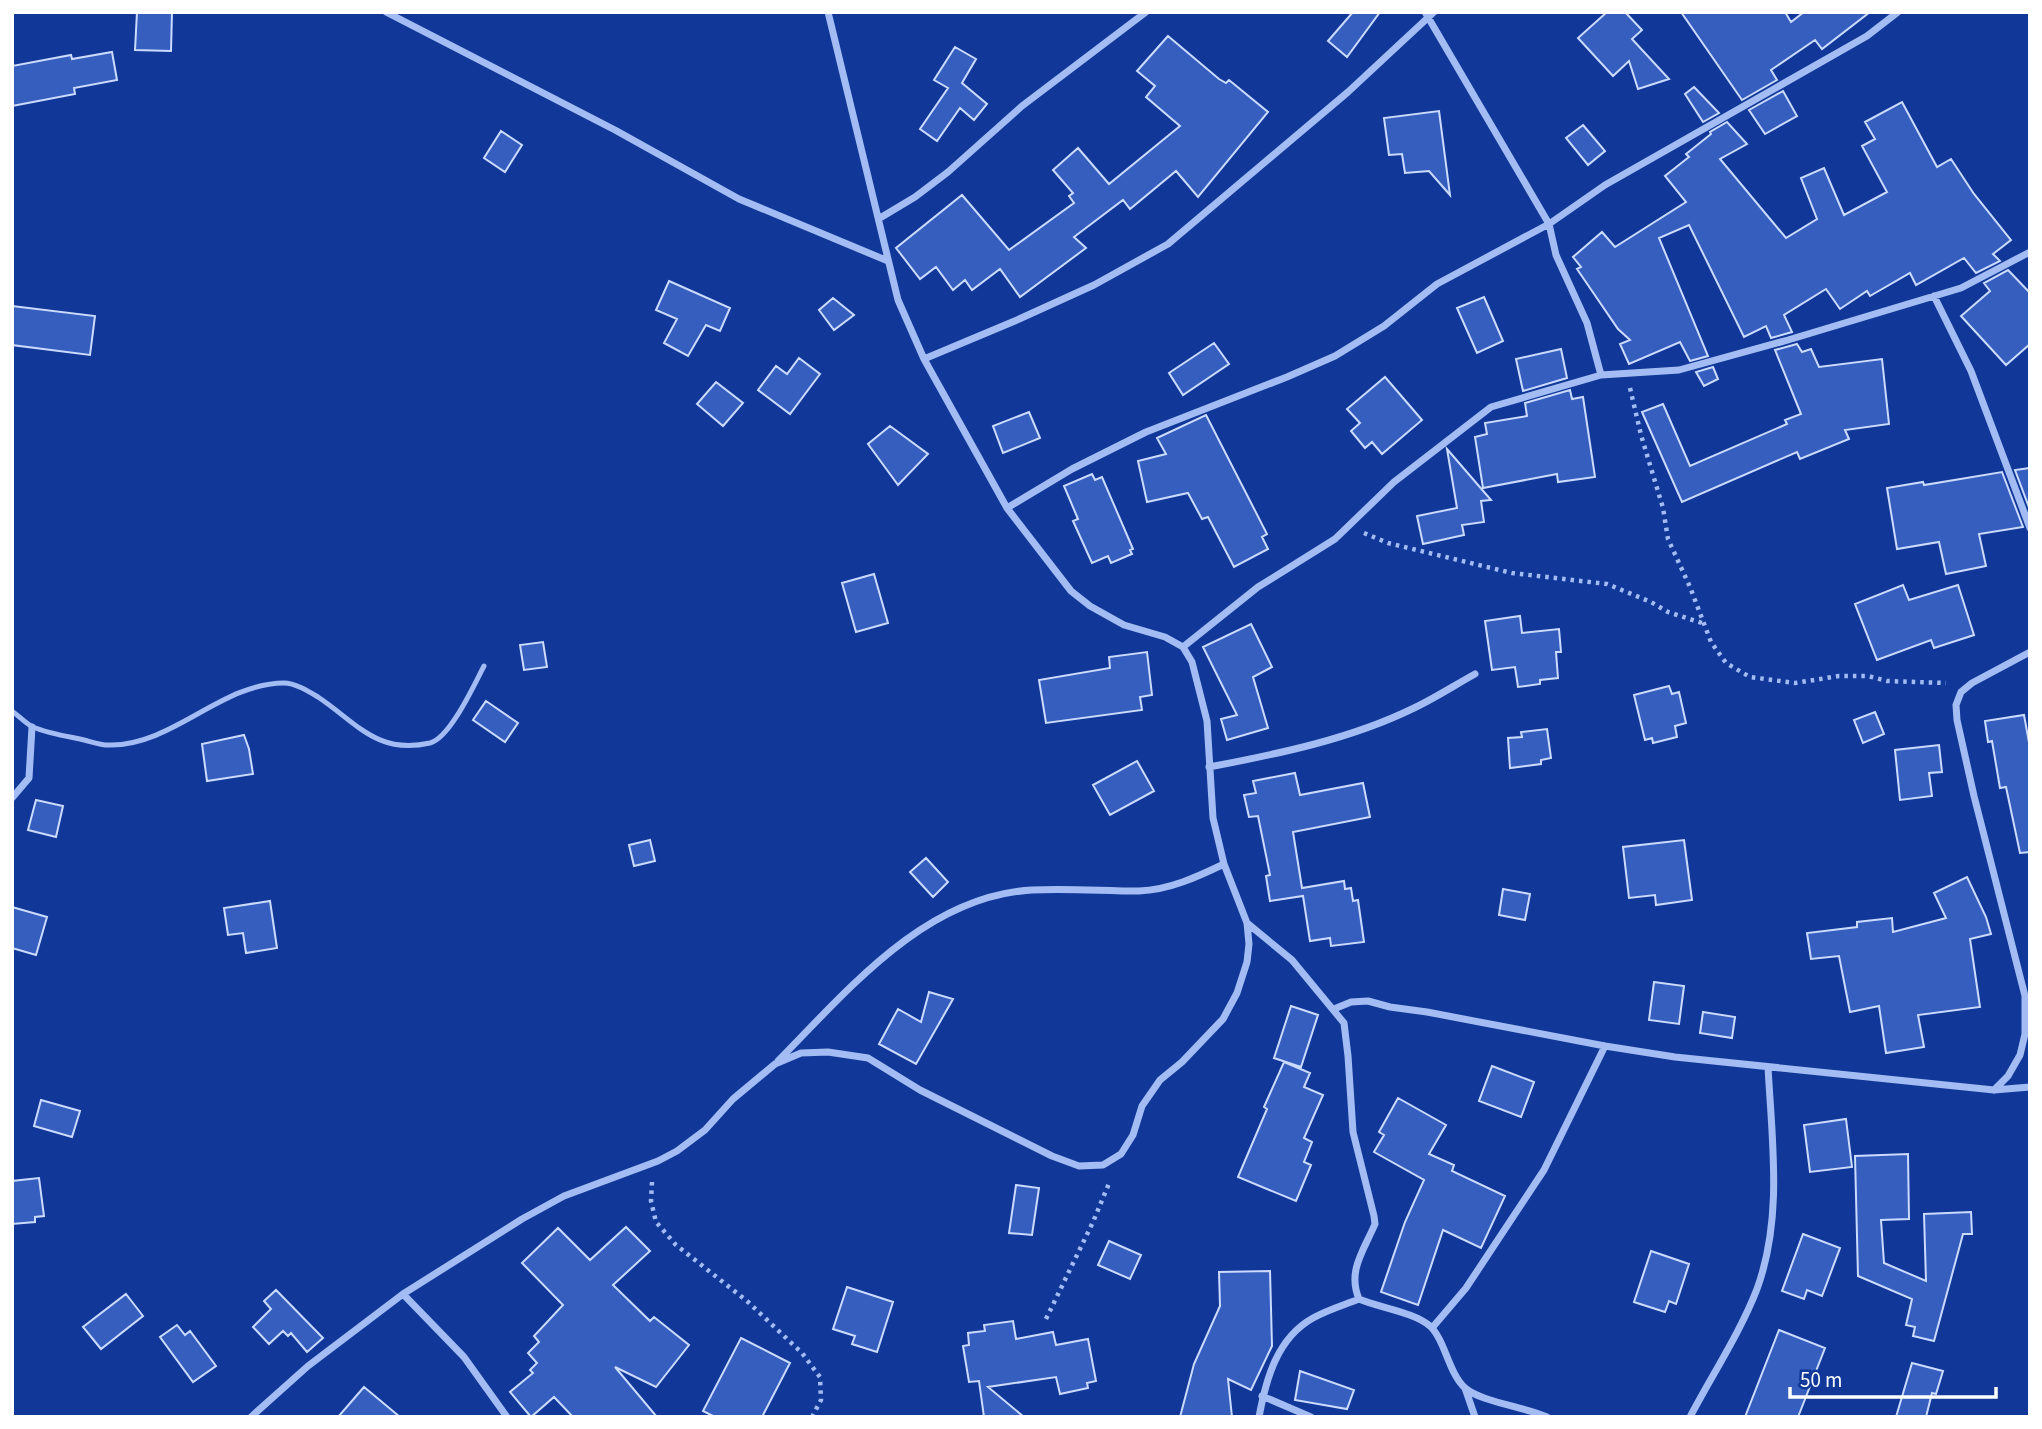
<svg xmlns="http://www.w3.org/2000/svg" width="2042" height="1429" viewBox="0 0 2042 1429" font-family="'Source Sans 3',sans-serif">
  <rect width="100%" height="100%" fill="#113899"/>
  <!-- building -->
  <path fill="#355ebf" stroke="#cbdbfe" stroke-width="2" d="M137 12H172L171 51 135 50Z
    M1353 12H1380L1347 57 1328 41Z
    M1607 12H1625L1642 30 1632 39 1669 79 1638 89 1629 61 1613 76 1578 38Z
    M1681 12H1785L1791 22 1804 12H1870L1822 49 1815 40 1771 70 1777 80 1742 100Z
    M1168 36 1219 79 1226 83 1229 80 1268 112 1198 197 1176 171 1130 209 1123 200 1074 237 1086 248 1020 297 1000 269 972 290 965 280 953 290 936 267 920 279 896 248 962 195 1009 250 1074 203 1069 196 1073 193 1053 170 1078 148 1109 184 1180 126 1146 97 1155 86 1137 71Z
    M955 47 976 59 962 83 987 104 974 120 960 108 937 141 920 129 948 88 934 80Z
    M112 52 117 80 74 88 75 94 12 106V66L71 55 72 59Z
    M1694 87 1719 113 1703 122 1685 94Z
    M1783 91 1797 116 1765 134 1749 110Z
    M1902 102 1937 167 1951 159 1974 194 2011 240 1993 254 2000 261 1976 273 1964 258 1916 285 1910 273 1870 296 1867 291 1840 309 1826 289 1784 315 1792 332 1771 338 1766 326 1744 337 1689 225 1659 238 1708 356 1690 361 1680 342 1629 364 1620 344 1630 340 1618 329 1577 269 1581 267 1573 257 1602 232 1615 247 1686 202 1665 176 1689 157 1686 154 1711 134 1710 132 1727 122 1747 144 1720 159 1786 238 1817 219 1801 178 1824 168 1844 215 1887 192 1862 146 1875 139 1865 122Z
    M1439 111 1450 195 1429 171 1405 173 1402 154 1389 155 1384 118Z
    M1583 125 1605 151 1588 165 1566 138Z
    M501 131 522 145 505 172 484 158Z
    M2008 270 2030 293V344L2006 365 1961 316 1990 291 1984 283Z
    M669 281 730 308 720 331 706 325 688 356 664 343 677 319 656 310Z
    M1484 297 1503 341 1477 353 1457 308Z
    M833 298 854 315 834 330 819 310Z
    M12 306 95 316 90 355 12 345Z
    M1214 343 1229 364 1183 395 1169 373Z
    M1797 344 1802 352 1811 349 1819 367 1882 359 1889 424 1845 430 1849 439 1800 459 1797 452 1682 502 1642 412 1663 404 1690 466 1787 424 1785 420 1801 414 1775 350Z
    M1561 349 1567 378 1523 391 1516 359Z
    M799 358 820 374 790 414 758 390 776 366 787 374Z
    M1713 367 1718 379 1704 386 1696 372Z
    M1385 377 1422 420 1382 454 1372 442 1365 448 1351 431 1360 423 1347 409Z
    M716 382 743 403 723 426 697 404Z
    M1570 390 1572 399 1583 397 1595 477 1558 482 1557 474 1483 488 1475 437 1487 434 1485 423 1527 416 1525 403Z
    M1029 412 1040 438 1003 453 993 426Z
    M1206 415 1267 534 1262 537 1268 549 1234 567 1208 517 1202 519 1188 493 1147 502 1138 461 1166 454 1157 438Z
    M890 426 928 454 898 485 868 444Z
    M1447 449 1491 500 1481 501 1484 522 1462 525 1464 535 1423 544 1417 516 1457 508Z
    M2030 468V510L2015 470Z
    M2002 472 2023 527 1979 534 1986 566 1946 574 1939 542 1897 549 1887 488 1923 482 1924 485Z
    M1092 474 1095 480 1102 477 1133 549 1130 550 1132 554 1111 563 1108 556 1092 563 1073 521 1078 519 1064 486Z
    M874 574 888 623 856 632 842 583Z
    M1903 585 1909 600 1958 585 1974 635 1934 648 1931 640 1877 660 1855 604Z
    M1520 616 1522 633 1559 629 1561 652H1556L1558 678 1540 680V684L1518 687 1515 667 1492 670 1485 621Z
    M1251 624 1272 667 1253 677 1268 728 1227 740 1221 719 1237 715 1203 647Z
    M543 642 547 667 524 670 520 645Z
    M1147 652 1152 695 1140 697 1142 710 1046 723 1039 680 1110 668 1109 657Z
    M1669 686 1672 694 1679 692 1686 723 1675 726 1677 737 1653 743 1652 738 1645 740 1634 695Z
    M486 701 518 723 505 742 473 720Z
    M1875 712 1884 734 1863 743 1854 720Z
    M2024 715 2030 748V852L2020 853 2006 787 2000 788 1992 741 1988 742 1985 721Z
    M1547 729 1551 758 1541 760V764L1510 768 1508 738 1522 737 1521 732Z
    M244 735 249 749 253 774 207 781 202 744Z
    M1939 745 1942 772 1929 773 1932 796 1900 800 1895 750Z
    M1137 761 1154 791 1110 815 1093 785Z
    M1295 773 1300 795 1363 783 1370 817 1293 832 1302 888 1344 881 1345 889 1351 888 1353 901 1358 900 1364 942 1331 946 1330 938 1310 941 1303 896 1270 901 1266 876 1270 875 1258 816 1249 817 1244 795 1256 793 1253 781Z
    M36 800 63 806 56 837 28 830Z
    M650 840 655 861 634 866 629 845Z
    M1684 840 1692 900 1656 905 1655 895 1629 898 1623 847Z
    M926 858 948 882 933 897 910 872Z
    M1967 877 1986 917 1991 934 1970 939 1980 1007 1918 1015 1924 1047 1886 1053 1879 1006 1850 1012 1839 956 1811 959 1807 933 1857 927V922L1892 918 1893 932 1946 918 1934 893Z
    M1503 889 1530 894 1525 920 1499 915Z
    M270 901 277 948 246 953 243 933 228 935 224 908Z
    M12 907 47 917 36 955 12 948Z
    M1654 982 1684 986 1679 1024 1649 1020Z
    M929 992 953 999 916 1064 879 1044 898 1009 921 1022Z
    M1291 1006 1318 1015 1301 1067 1274 1058Z
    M1703 1012 1735 1017 1732 1038 1700 1033Z
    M1284 1062 1310 1073 1304 1087 1323 1095 1304 1138 1312 1142 1304 1162 1311 1165 1296 1201 1238 1177 1267 1109 1264 1107Z
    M1492 1066 1534 1082 1521 1117 1479 1101Z
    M1398 1098 1446 1125 1429 1154 1454 1165 1452 1171 1505 1196 1481 1248 1443 1230 1418 1305 1381 1292 1405 1222 1424 1180 1374 1152 1384 1135 1379 1132Z
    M41 1100 80 1111 72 1137 34 1126Z
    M1846 1119 1852 1167 1810 1172 1804 1125Z
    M1908 1154 1909 1219 1881 1220 1884 1263 1926 1281 1924 1214 1971 1212 1972 1234H1963L1934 1341 1913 1336 1915 1327 1906 1325 1912 1299 1858 1276 1855 1156Z
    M39 1178 44 1216 35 1217V1222L12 1224V1181Z
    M1016 1185 1039 1188 1032 1235 1009 1233Z
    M626 1227 650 1251 613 1285 650 1321 654 1317 689 1345 656 1387 615 1367 657 1417H573L554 1397 531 1417 510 1392 533 1373 530 1370 537 1363 528 1353 539 1342 534 1336 563 1305 522 1263 558 1228 590 1260Z
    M1803 1234 1840 1248 1822 1296 1807 1290 1804 1299 1782 1291Z
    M1109 1241 1141 1255 1130 1279 1098 1265Z
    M1651 1251 1689 1264 1676 1304 1669 1301 1665 1312 1634 1302Z
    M1270 1271 1272 1346 1251 1390 1228 1379 1232 1417H1180L1194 1364 1220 1306 1219 1272Z
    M847 1287 893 1302 877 1352 852 1344 855 1336 833 1329Z
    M276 1290 323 1338 307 1352 291 1333 288 1336 283 1331 269 1344 253 1327 271 1309 264 1301Z
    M126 1294 143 1316 101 1349 83 1327Z
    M1013 1321 1016 1339 1053 1332 1056 1345 1088 1339 1096 1381 1087 1383 1088 1388 1060 1394 1056 1377 988 1387 1024 1417H984L979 1381 969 1382 963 1346 969 1345 968 1333 985 1331 984 1325Z
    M177 1325 185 1335 190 1331 216 1366 193 1382 160 1337Z
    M1779 1330 1825 1348 1798 1417H1745Z
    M741 1338 790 1363 762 1417H715L703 1411Z
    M1912 1363 1943 1371 1936 1394 1932 1393 1926 1417H1896Z
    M1300 1371 1354 1390 1347 1409 1295 1400Z
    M364 1387 400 1417H338Z"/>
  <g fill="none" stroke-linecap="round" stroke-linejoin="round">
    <!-- path -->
    <path stroke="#a3bcf4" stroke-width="4.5" stroke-dasharray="3.5 5" stroke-linecap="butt" d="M1630 388 1641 435 1663 508 1668 539 1690 587 1711 642 1726 663 1750 677 1795 683 1839 676H1868L1887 681 1946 683
      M1364 533 1388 543 1512 573 1607 584 1651 602 1668 612 1705 624
      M652 1182 651 1201 656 1222 676 1245 747 1301 802 1353 820 1377 821 1400 812 1417
      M1046 1319 1093 1222 1110 1181"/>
    <!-- service -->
    <path stroke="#a3bcf4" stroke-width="5" d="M12 711C19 716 26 724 33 727 47 733 65 736 80 739 90 741 101 746 111 745 173 745 222 683 284 683 295 683 308 691 318 697 357 723 377 755 430 743 450 738 474 685 484 666"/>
    <!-- minor -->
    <path stroke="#a3bcf4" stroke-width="7" d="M386 12 615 130 739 199 888 261
      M1425 12 1549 224 1556 255 1587 323 1601 375
      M880 218 915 197 948 172 1022 106 1146 12
      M1934 296 1971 371 2030 528
      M924 359 1017 320 1094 285 1168 244 1348 92 1434 12
      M1007 508 1072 469 1146 432 1287 377 1335 356 1384 326 1437 284 1549 224 1605 185 1867 36 1898 12
      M1183 647 1258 587 1335 539 1394 482 1491 407 1601 375 1679 370 1788 340 1961 288 2030 252
      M1209 767C1278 754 1351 739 1414 708 1435 698 1455 685 1475 674
      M12 798 29 778 32 727
      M1247 923 1292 960 1344 1023 1348 1056 1353 1132 1374 1216 1375 1224C1364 1250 1347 1271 1359 1299 1380 1308 1414 1312 1430 1326 1445 1340 1449 1374 1465 1388 1481 1402 1526 1407 1547 1417
      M1334 1009 1351 1002 1368 1001 1390 1007 1427 1012 1605 1046 1675 1057 1994 1090 2030 1087
      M778 1061C848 990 925 896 1032 890 1068 888 1103 891 1139 891 1169 890 1197 877 1224 864
      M1994 1090 2008 1076 2020 1055 2025 1034V996L1974 796 1957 720 1956 705 1961 692 1972 683 2030 652
      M403 1294 464 1357 507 1417
      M1432 1328 1466 1288 1544 1170 1605 1046
      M1465 1388 1475 1417
      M1262 1396 1311 1417
      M251 1417 308 1366 403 1294 522 1219 564 1196 658 1161 677 1151 705 1130 733 1099 775 1064 801 1053 828 1052 868 1058 920 1090 1052 1156 1079 1166 1103 1165 1121 1154 1133 1135 1142 1106 1160 1080 1182 1062 1223 1019 1237 993 1247 962 1249 944 1247 923 1224 864 1213 818 1207 721 1192 662 1183 647 1165 637 1124 625 1090 606 1071 591 1007 508 924 359 898 300 828 12
      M1259 1417C1266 1379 1277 1338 1313 1318 1327 1310 1344 1305 1359 1299
      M1690 1417C1712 1375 1740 1333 1757 1289 1783 1218 1772 1141 1768 1067"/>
  </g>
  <!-- border -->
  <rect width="2042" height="1429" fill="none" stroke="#ffffff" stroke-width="28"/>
  <!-- scale -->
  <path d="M1790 1387v10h206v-10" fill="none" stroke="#ffffff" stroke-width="3.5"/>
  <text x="1800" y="1387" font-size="21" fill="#ffffff" stroke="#113899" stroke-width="5" paint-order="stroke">50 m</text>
</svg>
